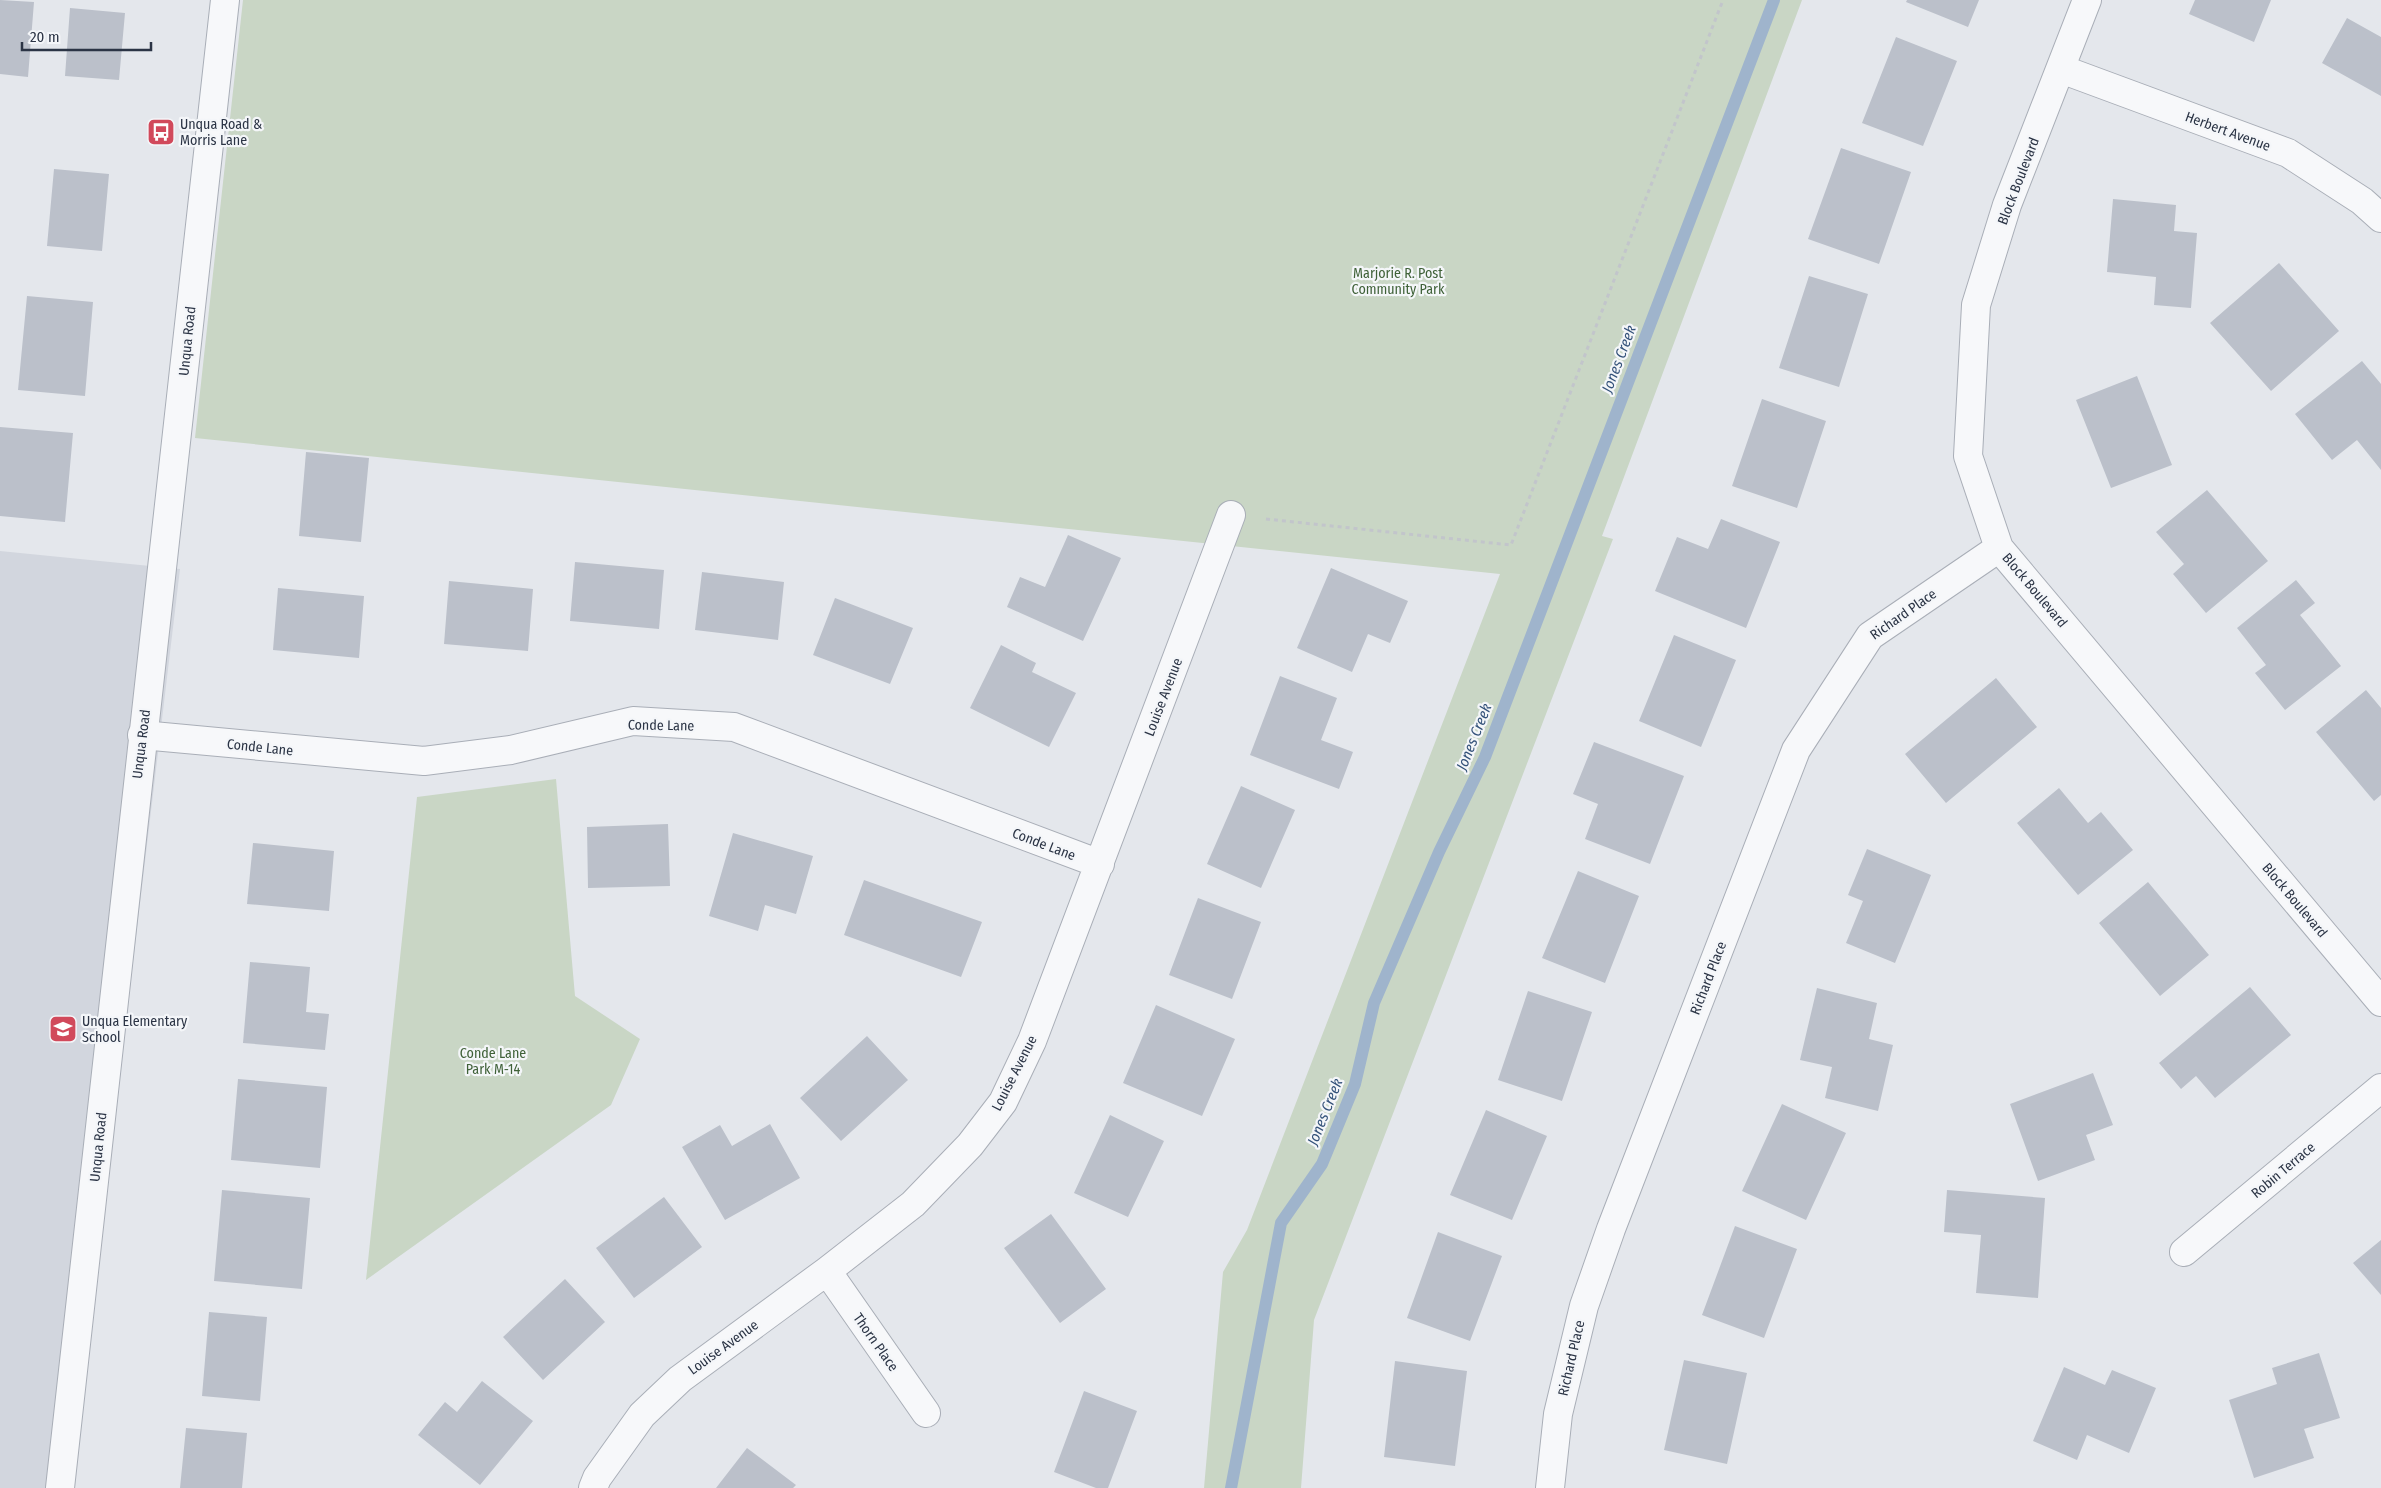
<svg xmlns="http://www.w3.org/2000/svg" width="2381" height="1488" viewBox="0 0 2381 1488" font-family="'Fira Sans Condensed',sans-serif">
  <rect width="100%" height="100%" fill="#e4e7ec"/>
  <!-- built -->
  <path fill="#d2d6de" d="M0 551 180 569 70 1488H0Z"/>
  <!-- green -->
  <path fill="#c9d6c5" d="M243 0H1802L1602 536 1613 539 1314 1320 1301 1488H1204L1223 1272 1247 1230 1500 574 195 438Z
    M556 779 575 996 640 1039 611 1105 366 1280 417 797Z"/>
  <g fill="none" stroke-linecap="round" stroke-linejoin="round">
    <!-- stream -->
    <path stroke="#9fb4cc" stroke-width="12" d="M1231 1488 1281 1223 1322 1164 1355 1084 1374 1003 1439 852 1485 757 1774 0"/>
  </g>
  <!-- building -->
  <path fill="#bbc0ca" d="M0 0 34 2 28 77 0 74Z
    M1907 0H1979L1968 27 1906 2Z
    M2195 0H2271L2254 42 2189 14Z
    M70 8 125 13 119 80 65 76Z
    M2347 18 2381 37V96L2322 63Z
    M1896 37 1957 61 1923 146 1862 123Z
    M1841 148 1911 172 1879 264 1808 239Z
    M54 169 109 174 102 251 47 246Z
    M2113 199 2176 205 2174 231 2197 233 2191 308 2154 305 2156 277 2107 272Z
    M2279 263 2339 331 2271 391 2210 323Z
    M1809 276 1868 294 1839 387 1779 368Z
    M27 296 93 302 85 396 18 390Z
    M2362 361 2381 384V470L2357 440 2332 460 2295 414Z
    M2137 376 2172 465 2111 488 2076 400Z
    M1762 399 1826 421 1797 508 1732 486Z
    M0 427 73 433 65 522 0 516Z
    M306 452 369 458 361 542 299 536Z
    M2207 490 2268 561 2206 613 2173 574 2184 564 2156 532Z
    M1721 519 1780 542 1746 628 1655 591 1677 537 1708 549Z
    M1068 535 1121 558 1083 641 1007 607 1020 577 1045 587Z
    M575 562 664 570 659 629 570 621Z
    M1331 568 1408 601 1390 643 1368 634 1352 672 1297 648Z
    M702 572 784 582 778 640 695 630Z
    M2296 580 2315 603 2300 615 2341 666 2285 710 2255 673 2266 665 2237 628Z
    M449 581 533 589 528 651 444 644Z
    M278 588 364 596 359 658 273 650Z
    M835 598 913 628 890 684 813 655Z
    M1674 635 1736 660 1701 747 1639 721Z
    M1001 645 1036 663 1032 672 1076 693 1049 747 970 708Z
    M1280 676 1337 698 1321 740 1353 752 1339 789 1250 755Z
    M1996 678 2037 727 1946 803 1905 754Z
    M2366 690 2381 708V795L2374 801 2316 732Z
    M1594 742 1684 776 1650 864 1585 839 1598 804 1573 794Z
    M1241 786 1295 810 1261 888 1207 864Z
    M2059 788 2088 823 2101 812 2133 850 2078 895 2017 823Z
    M668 824 670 886 588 888 587 827Z
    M733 833 813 856 796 914 765 905 758 931 709 916Z
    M253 843 334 851 329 911 247 904Z
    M1867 849 1931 875 1895 963 1846 943 1863 901 1848 895Z
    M1578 871 1639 896 1605 983 1542 958Z
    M864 880 982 922 961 977 844 935Z
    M2148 882 2209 955 2160 996 2099 923Z
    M1198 898 1261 922 1232 999 1169 975Z
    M250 962 310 967 306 1012 329 1014 325 1050 243 1043Z
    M2250 987 2291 1035 2215 1098 2196 1076 2181 1089 2159 1063Z
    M1817 988 1877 1003 1869 1039 1893 1045 1878 1111 1825 1098 1832 1067 1800 1060Z
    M1528 991 1592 1012 1562 1101 1498 1080Z
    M1156 1005 1235 1039 1202 1116 1123 1083Z
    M867 1036 908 1080 841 1141 800 1098Z
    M2093 1073 2113 1125 2086 1135 2095 1160 2038 1181 2010 1104Z
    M238 1079 327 1087 320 1168 231 1160Z
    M1782 1104 1846 1133 1806 1220 1742 1191Z
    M1486 1110 1547 1136 1512 1220 1450 1195Z
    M1110 1115 1164 1141 1128 1217 1074 1193Z
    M770 1124 800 1178 725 1220 682 1147 720 1125 732 1146Z
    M222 1190 310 1198 302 1289 214 1281Z
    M1947 1190 2045 1198 2038 1298 1976 1293 1981 1235 1944 1232Z
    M664 1197 702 1247 634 1298 596 1248Z
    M1051 1214 1106 1289 1060 1323 1004 1248Z
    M1735 1226 1797 1249 1764 1338 1702 1315Z
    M1438 1232 1502 1256 1470 1341 1407 1318Z
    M2381 1240V1295L2353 1263Z
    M565 1279 605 1322 543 1380 503 1337Z
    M209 1312 267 1317 260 1401 202 1396Z
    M2319 1353 2340 1418 2304 1429 2314 1458 2254 1478 2229 1400 2277 1384 2272 1368Z
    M1684 1360 1747 1373 1727 1464 1664 1450Z
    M1395 1361 1467 1371 1455 1466 1384 1457Z
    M2064 1367 2105 1385 2112 1370 2156 1388 2129 1453 2087 1435 2077 1460 2033 1441Z
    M482 1381 533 1421 480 1485 418 1435 445 1402 457 1412Z
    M1084 1391 1137 1411 1108 1488H1096L1054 1472Z
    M186 1428 247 1433 242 1488H180Z
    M747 1448 796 1485 793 1488H716Z"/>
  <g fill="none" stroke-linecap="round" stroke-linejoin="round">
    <defs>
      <path id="minor" d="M2087 0 2007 205 1976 305 1968 456 1999 548 2381 1002
        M2061 69 2288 153 2362 201 2381 218
        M142 735 424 761 511 750 633 721 734 727 1100 864
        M2184 1252 2381 1088
        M827 1271 926 1413
        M593 1488 597 1478 642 1415 680 1379 827 1271 913 1204 970 1145 1003 1102 1032 1041 1231 515
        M1550 1488 1558 1414 1584 1306 1611 1229 1796 750 1870 636 1999 548"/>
      <path id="tertiary" d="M60 1488 225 0"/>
    </defs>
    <!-- minor casing -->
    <use href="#minor" stroke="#a9aeb7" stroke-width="30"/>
    <!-- tertiary casing -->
    <use href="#tertiary" stroke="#a9aeb7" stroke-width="30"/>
    <!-- path -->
    <path stroke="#c2c5cb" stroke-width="3" stroke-dasharray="4 4" stroke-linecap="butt" d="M1266 519 1511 545 1723 0"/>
    <!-- minor -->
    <use href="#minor" stroke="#f7f8fa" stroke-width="28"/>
    <!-- tertiary -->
    <use href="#tertiary" stroke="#f7f8fa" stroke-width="28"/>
  </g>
  <!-- icons -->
  <defs>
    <symbol id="bus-square" viewBox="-11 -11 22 22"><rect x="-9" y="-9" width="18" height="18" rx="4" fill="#d1495b" stroke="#f4f6f9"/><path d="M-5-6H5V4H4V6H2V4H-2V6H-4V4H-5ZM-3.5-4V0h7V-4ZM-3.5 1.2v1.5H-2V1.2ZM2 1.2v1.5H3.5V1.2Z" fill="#fff"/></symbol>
    <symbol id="school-square" viewBox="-11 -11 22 22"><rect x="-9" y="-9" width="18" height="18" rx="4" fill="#d1495b" stroke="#f4f6f9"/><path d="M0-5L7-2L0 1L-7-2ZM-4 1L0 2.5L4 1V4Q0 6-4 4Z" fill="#fff"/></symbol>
  </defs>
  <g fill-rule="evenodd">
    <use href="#bus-square" x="145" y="116" width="32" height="32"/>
    <use href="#school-square" x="47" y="1013" width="32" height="32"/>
  </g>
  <g text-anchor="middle" stroke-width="4.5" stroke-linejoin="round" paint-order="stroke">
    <!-- poi labels -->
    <g font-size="14" fill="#2b3445" stroke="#f4f6f9" text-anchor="start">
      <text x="180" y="129">Unqua Road &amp;<tspan x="180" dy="16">Morris Lane</tspan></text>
      <text x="82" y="1026">Unqua Elementary<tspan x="82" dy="16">School</tspan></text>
    </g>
    <!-- street labels -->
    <g font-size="14" fill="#2b3445" stroke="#f4f6f9">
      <text transform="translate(2228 131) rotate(20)" y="5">Herbert Avenue</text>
      <text transform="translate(2018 181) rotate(-69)" y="5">Block Boulevard</text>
      <text transform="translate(187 341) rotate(-84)" y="5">Unqua Road</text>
      <text transform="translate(2035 590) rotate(50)" y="5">Block Boulevard</text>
      <text transform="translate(1903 614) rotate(-35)" y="5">Richard Place</text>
      <text transform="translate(1163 697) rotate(-69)" y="5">Louise Avenue</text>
      <text transform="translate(661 725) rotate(1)" y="5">Conde Lane</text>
      <text transform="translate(141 744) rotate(-83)" y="5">Unqua Road</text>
      <text transform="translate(260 747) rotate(6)" y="5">Conde Lane</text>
      <text transform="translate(1044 844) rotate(21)" y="5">Conde Lane</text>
      <text transform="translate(2295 900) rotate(50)" y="5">Block Boulevard</text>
      <text transform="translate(1708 978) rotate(-69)" y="5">Richard Place</text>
      <text transform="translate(1014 1073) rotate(-63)" y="5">Louise Avenue</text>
      <text transform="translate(98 1147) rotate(-84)" y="5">Unqua Road</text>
      <text transform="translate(2283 1170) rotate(-40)" y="5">Robin Terrace</text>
      <text transform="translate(876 1342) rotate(55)" y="5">Thorn Place</text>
      <text transform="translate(723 1347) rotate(-36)" y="5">Louise Avenue</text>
      <text transform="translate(1571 1358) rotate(-77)" y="5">Richard Place</text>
    </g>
    <!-- park labels -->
    <g font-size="14" fill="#3f6138" stroke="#f4f6f9">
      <text x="1398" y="278">Marjorie R. Post<tspan x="1398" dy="16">Community Park</tspan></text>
      <text x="493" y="1058">Conde Lane<tspan x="493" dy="16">Park M-14</tspan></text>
    </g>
    <!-- water labels -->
    <g font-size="15" font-style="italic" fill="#34527a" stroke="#f4f6f9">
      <text transform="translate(1619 359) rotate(-69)" y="5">Jones Creek</text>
      <text transform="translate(1474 737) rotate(-68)" y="5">Jones Creek</text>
      <text transform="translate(1325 1112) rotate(-68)" y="5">Jones Creek</text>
    </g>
  </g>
  <!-- scale -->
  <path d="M22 42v8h129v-8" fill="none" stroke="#2b3445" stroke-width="2.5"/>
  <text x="30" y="42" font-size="15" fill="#2b3445" stroke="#f4f6f9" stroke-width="4" paint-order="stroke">20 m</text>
</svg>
